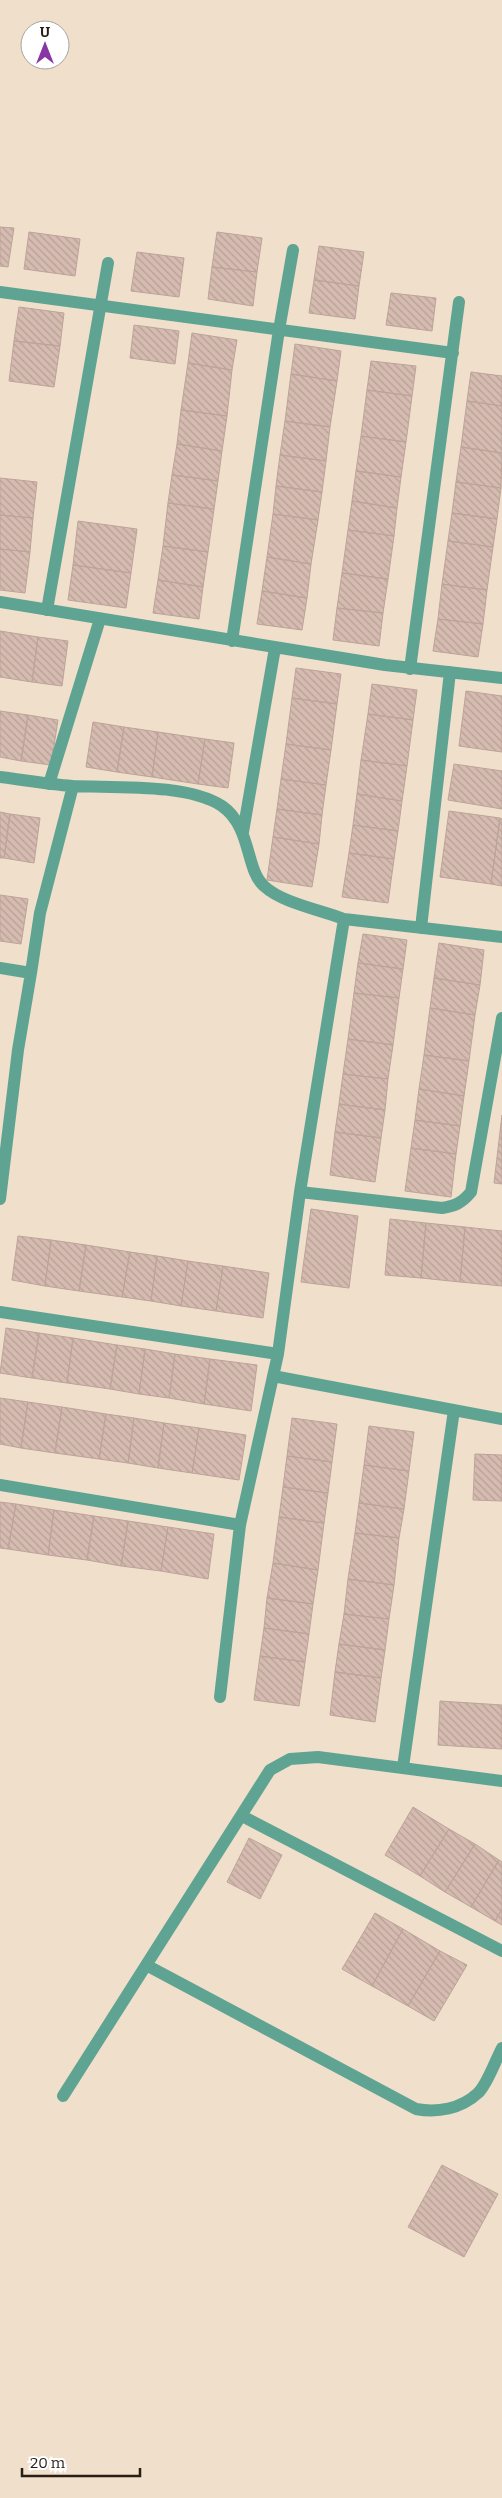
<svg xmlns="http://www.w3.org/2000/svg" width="502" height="2498" viewBox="0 0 502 2498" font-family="Bitter,serif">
  <defs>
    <pattern id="building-back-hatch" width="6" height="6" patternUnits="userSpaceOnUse" patternTransform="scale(1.25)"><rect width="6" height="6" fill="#d5bbb0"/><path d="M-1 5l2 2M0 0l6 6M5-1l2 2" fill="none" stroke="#b7a097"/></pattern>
  </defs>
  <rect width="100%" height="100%" fill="#f0dfca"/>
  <!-- building -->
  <path fill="url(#building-back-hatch)" stroke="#bda399" d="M0 227 14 228 8 267 0 266Z
    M29 232 80 239 75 276 24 269Z
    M217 232 262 238 257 272 212 267Z
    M319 246 364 252 359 286 314 280Z
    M137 252 184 258 179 297 131 291Z
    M212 267 257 272 253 306 208 299Z
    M314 280 359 286 355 319 309 313Z
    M391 293 436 298 432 331 386 325Z
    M19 307 64 313 60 346 14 341Z
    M134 325 179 331 175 364 130 358Z
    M192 333 237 340 232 370 188 363Z
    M14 341 60 346 54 387 9 381Z
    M295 344 341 351 337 381 291 374Z
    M371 361 416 366 412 396 367 390Z
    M188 363 232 370 227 416 181 410Z
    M471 372 502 376V406L467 401Z
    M291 374 337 381 330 427 285 421Z
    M367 390 412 396 406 442 361 436Z
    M467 401 502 406V453L461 447Z
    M181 410 227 416 222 451 177 444Z
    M285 421 330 427 326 461 280 455Z
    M361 436 406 442 401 477 356 471Z
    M177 444 222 451 218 481 172 475Z
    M461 447 502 453 501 488 456 482Z
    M280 455 326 461 322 492 276 486Z
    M356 471 401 477 397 508 352 501Z
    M172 475 218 481 214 509 168 503Z
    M0 478 37 482 33 518 0 515Z
    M456 482 501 488 497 519 452 513Z
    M276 486 322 492 318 520 273 514Z
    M352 501 397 508 394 536 348 530Z
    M168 503 214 509 208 552 163 546Z
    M452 513 497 519 493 547 448 541Z
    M273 514 318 520 311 564 267 557Z
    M0 515 33 518 30 552 0 549Z
    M78 521 137 529 131 573 73 565Z
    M348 530 394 536 388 579 342 573Z
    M448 541 493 547 487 590 442 584Z
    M163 546 208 552 203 587 158 580Z
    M0 549 30 552 25 593 0 590Z
    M267 557 311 564 307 598 262 591Z
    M73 565 131 573 126 608 68 600Z
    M342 573 388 579 383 613 337 608Z
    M158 580 203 587 199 619 153 613Z
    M442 584 487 590 483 624 438 619Z
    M262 591 307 598 302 630 257 624Z
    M337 608 383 613 379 646 333 640Z
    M438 619 483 624 478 657 433 651Z
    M0 631 38 637 32 682 0 677Z
    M38 637 68 641 62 686 32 682Z
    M296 668 341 674 337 704 292 698Z
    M372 684 417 690 413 720 368 714Z
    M466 691 502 696V752L459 746Z
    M292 698 337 704 331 750 286 744Z
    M0 711 28 715 21 761 0 757Z
    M368 714 413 720 407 766 361 760Z
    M28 715 58 720 51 765 21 761Z
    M93 722 124 727 117 772 86 767Z
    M124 727 158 732 152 777 117 772Z
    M158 732 205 739 198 784 152 777Z
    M205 739 234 743 228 788 198 784Z
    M286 744 331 750 326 785 281 779Z
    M361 760 407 766 402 801 357 794Z
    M454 764 502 771V809L448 800Z
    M281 779 326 785 322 815 277 809Z
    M357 794 402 801 398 831 353 825Z
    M277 809 322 815 319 844 273 837Z
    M449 811 500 818 491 884 440 877Z
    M0 812 10 814 4 858H0Z
    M10 814 40 818 34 863 4 858Z
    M500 818 502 819V886L491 884Z
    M353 825 398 831 394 859 349 853Z
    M273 837 319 844 312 887 267 880Z
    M349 853 394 859 388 903 342 897Z
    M0 895 28 899 21 944 0 941Z
    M363 934 407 940 403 969 358 963Z
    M439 943 484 950 480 985 434 978Z
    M358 963 403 969 399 998 354 993Z
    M434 978 480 985 475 1015 430 1008Z
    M354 993 399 998 393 1045 348 1039Z
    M430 1008 475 1015 469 1061 424 1055Z
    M348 1039 393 1045 388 1079 343 1074Z
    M424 1055 469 1061 464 1096 419 1089Z
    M343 1074 388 1079 385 1110 339 1104Z
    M419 1089 464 1096 460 1126 415 1120Z
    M339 1104 385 1110 381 1138 335 1132Z
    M502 1115V1184L494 1183Z
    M415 1120 460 1126 456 1154 411 1148Z
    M335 1132 381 1138 375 1182 330 1175Z
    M411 1148 456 1154 451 1197 405 1191Z
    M311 1209 358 1216 349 1288 301 1282Z
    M390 1219 426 1223 421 1278 385 1275Z
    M426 1223 465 1227 460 1282 421 1278Z
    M465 1227 502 1231V1286L460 1282Z
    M18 1236 51 1240 45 1286 12 1280Z
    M51 1240 86 1245 79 1291 45 1286Z
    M86 1245 130 1252 122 1297 79 1291Z
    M130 1252 157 1256 151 1301 122 1297Z
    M157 1256 188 1261 181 1306 151 1301Z
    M188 1261 223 1266 216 1311 181 1306Z
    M223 1266 269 1273 263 1318 216 1311Z
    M6 1328 39 1333 32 1378 0 1373Z
    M39 1333 73 1338 67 1383 32 1378Z
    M73 1338 117 1345 110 1389 67 1383Z
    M117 1345 145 1349 139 1394 110 1389Z
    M145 1349 175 1354 169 1398 139 1394Z
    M175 1354 210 1359 204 1404 169 1398Z
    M210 1359 257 1365 251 1411 204 1404Z
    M0 1398 28 1402 21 1448 0 1444Z
    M28 1402 62 1407 55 1453 21 1448Z
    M62 1407 106 1414 99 1459 55 1453Z
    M106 1414 134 1418 128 1463 99 1459Z
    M134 1418 164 1423 158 1468 128 1463Z
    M292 1418 337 1424 332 1462 287 1456Z
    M164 1423 199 1428 192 1473 158 1468Z
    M369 1426 414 1432 409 1471 364 1465Z
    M199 1428 246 1435 239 1480 192 1473Z
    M475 1454 502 1455V1501L473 1500Z
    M287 1456 332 1462 328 1493 283 1487Z
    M364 1465 409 1471 404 1509 359 1503Z
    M283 1487 328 1493 324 1523 279 1517Z
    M0 1502 16 1504 8 1549 0 1548Z
    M359 1503 404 1509 399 1538 355 1533Z
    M16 1504 54 1510 48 1555 8 1549Z
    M54 1510 94 1516 87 1560 48 1555Z
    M94 1516 128 1521 121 1566 87 1560Z
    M279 1517 324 1523 318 1570 273 1563Z
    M128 1521 168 1527 161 1571 121 1566Z
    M168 1527 214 1534 208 1579 161 1571Z
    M355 1533 399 1538 394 1585 348 1579Z
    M273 1563 318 1570 313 1604 267 1598Z
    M348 1579 394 1585 389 1619 344 1614Z
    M267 1598 313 1604 309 1634 264 1628Z
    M344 1614 389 1619 385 1650 339 1644Z
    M264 1628 309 1634 305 1662 260 1656Z
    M339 1644 385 1650 381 1678 335 1672Z
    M260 1656 305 1662 299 1706 254 1700Z
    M335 1672 381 1678 375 1722 330 1715Z
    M440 1701 502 1705V1749L438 1745Z
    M413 1807 449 1829 420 1876 385 1855Z
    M449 1829 475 1844 445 1892 420 1876Z
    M249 1838 282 1855 260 1899 227 1882Z
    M475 1844 499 1860 471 1907 445 1892Z
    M499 1860 502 1862V1909L495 1921 471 1907Z
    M502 1909V1925L495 1921Z
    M375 1913 403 1929 372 1986 342 1969Z
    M403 1929 440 1951 408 2006 372 1986Z
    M440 1951 467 1965 434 2021 408 2006Z
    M442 2165 498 2194 464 2257 408 2227Z"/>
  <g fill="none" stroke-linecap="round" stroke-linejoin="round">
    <!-- minor -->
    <path stroke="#5fa492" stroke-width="12" d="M0 292 453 353
      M0 602 385 665 502 678
      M47 610 108 263
      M232 641 279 330 293 250
      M410 669 459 302
      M0 777C24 780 48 784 72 786 113 788 187 783 222 806 252 827 245 869 264 886 282 903 321 910 344 919L300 1192 278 1354 240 1525 0 1485
      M49 784 100 619
      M243 832 275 648
      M344 919 502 937
      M421 928 450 672
      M0 968 31 973 40 913 73 786
      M300 1192 442 1208C455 1206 462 1203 471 1192L502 1018
      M0 1199 18 1050 31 973
      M0 1312 278 1354
      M273 1376 502 1419
      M220 1697 240 1525
      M403 1767 454 1410
      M242 1816 502 1951
      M148 1966 416 2109C437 2113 461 2109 478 2093 487 2085 496 2059 502 2048
      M63 2096 270 1770 290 1759 318 1757 502 1781"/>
  </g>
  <!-- north arrow -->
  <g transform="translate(45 45)"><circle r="24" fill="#ffffff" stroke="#a8a5a2"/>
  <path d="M0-4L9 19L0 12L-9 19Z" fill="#8936a4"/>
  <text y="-8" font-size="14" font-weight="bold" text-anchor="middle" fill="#251f17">U</text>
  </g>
  <!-- scale -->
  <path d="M22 2468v8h118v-8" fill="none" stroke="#251f17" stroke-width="2.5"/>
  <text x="30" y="2468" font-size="15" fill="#251f17" stroke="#ffffff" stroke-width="4" paint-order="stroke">20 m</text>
</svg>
